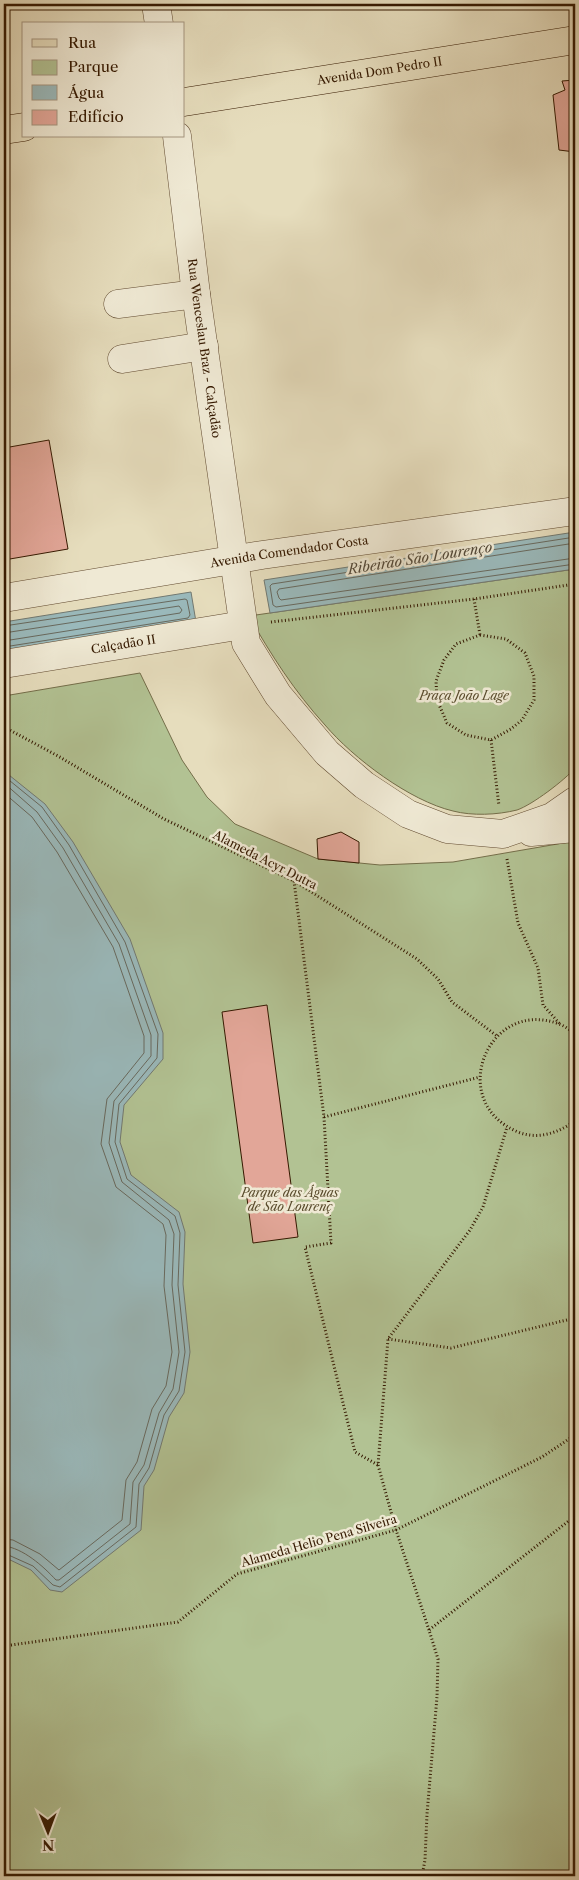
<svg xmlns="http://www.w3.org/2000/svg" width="579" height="1880" viewBox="0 0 579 1880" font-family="'Libre Caslon Text',serif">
  <rect width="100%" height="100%" fill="#e6ddbd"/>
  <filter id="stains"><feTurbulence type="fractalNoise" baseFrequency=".004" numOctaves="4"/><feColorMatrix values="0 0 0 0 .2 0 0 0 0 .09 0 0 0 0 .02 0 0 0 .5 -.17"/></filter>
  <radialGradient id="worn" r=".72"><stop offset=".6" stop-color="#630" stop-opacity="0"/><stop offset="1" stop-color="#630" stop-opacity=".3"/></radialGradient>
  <!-- green -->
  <path fill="#b2c293" stroke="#746e4a" d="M575 569V768C565 780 532 805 517 810 497 815 472 816 453 811 410 801 353 758 325 725 295 692 271 655 249 616Z
    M140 673 182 760 207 797 235 824 318 859 380 865 453 862 575 841V1876H4V696Z"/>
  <!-- water -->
  <path fill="#9ab9bb" stroke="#727971" d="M575 532V569L270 613 264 580Z
    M191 592 196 622 4 652V622Z
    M4 771 45 804 73 842 130 939 163 1033V1059L124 1105 120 1142 131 1175 179 1212 185 1232 183 1284 190 1352 184 1393 169 1417 154 1470 144 1486 141 1530 62 1592 50 1590 31 1570 4 1557Z"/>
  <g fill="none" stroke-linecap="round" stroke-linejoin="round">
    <!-- shore -->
    <path stroke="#68695e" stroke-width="1" d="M575 537 272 584 270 586 273 605 276 607 575 564
      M575 543 279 589 277 592 279 598 281 600 575 558
      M4 626 185 599 187 600 190 615 188 618 4 647
      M4 633 179 606 182 610 180 613 4 641
      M4 776 42 807 69 845 125 942 158 1034 157 1058 119 1104 115 1142 127 1179 175 1216 180 1233 178 1285 185 1352 179 1391 164 1415 149 1468 139 1484 136 1527 60 1587 53 1585 33 1566 4 1553
      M4 783 37 812 63 848 119 944 151 1035V1056L114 1101 109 1143 122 1182 169 1220 174 1234 172 1285 179 1352 173 1389 159 1413 144 1465 133 1482 130 1524 59 1580H56C43 1566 23 1548 4 1546
      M4 793 32 817 57 852 113 947 144 1036V1053L107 1099 101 1144 116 1187 163 1224 166 1235 164 1286 172 1352 166 1386 152 1409 137 1462 126 1480 122 1520 59 1570 40 1554 13 1540 4 1539"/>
  </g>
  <!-- building -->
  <path fill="#e2a698" stroke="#351901" d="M575 80V152L559 150 553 95 565 90 562 81Z
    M49 440 68 549 4 560V448Z
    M341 832 359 842V863L318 859 317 839Z
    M267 1005 298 1237 253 1243 222 1012Z"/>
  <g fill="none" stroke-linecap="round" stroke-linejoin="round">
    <defs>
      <g id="minor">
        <path d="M156 4 159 24"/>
        <path id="s1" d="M177 136 196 294 246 643 278 695 327 753 364 785 408 814 447 829 503 834 552 817 575 801"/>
        <path d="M118 304 196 294"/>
        <path d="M122 359 204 346"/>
        <path id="s2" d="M4 598 262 555 575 511"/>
        <path id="s3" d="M4 664 243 625"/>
        <path d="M531 832 575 828"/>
      </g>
      <g id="major">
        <path id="s4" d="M184 102 575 40"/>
        <path d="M4 130 24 127"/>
      </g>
    </defs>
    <!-- minor casing -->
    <use href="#minor" stroke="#614a30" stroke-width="29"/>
    <!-- major casing -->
    <use href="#major" stroke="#351901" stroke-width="29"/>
    <!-- path -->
    <path stroke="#351901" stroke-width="3" stroke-dasharray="1 2.5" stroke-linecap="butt" d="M474 599 480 635
      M271 622 474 599 575 584
      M480 635 506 639 525 653 534 676V700L522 720 511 729 491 740 466 735 447 723 437 700 436 681 444 660 456 644Z
      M4 727 58 756 164 819 294 881 417 959 438 979 452 1002 497 1036
      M491 740 499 806
      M507 859 518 923 538 968 543 1005 560 1024
      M294 881 324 1117 331 1243 305 1247 355 1452 378 1465
      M575 1034C570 1030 565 1026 559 1024 488 997 445 1102 518 1132 538 1140 558 1133 575 1121
      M324 1117 480 1077
      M388 1339 451 1348 575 1318
      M429 1630 396 1530 378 1465 388 1339 470 1230 483 1207 507 1127
      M4 1646 178 1622 237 1574 396 1530 542 1457 575 1435
      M422 1876 425 1860 427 1814 437 1697 438 1659 429 1630 575 1516"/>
    <!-- minor -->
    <use href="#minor" stroke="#efe9d4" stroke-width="28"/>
    <!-- major -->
    <use href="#major" stroke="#e6ddbd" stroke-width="28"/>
  </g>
  <g text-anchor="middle" stroke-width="5" stroke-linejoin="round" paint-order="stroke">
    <!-- street labels -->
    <g font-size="12" fill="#351901" stroke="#efe9d4">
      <text dy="4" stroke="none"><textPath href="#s4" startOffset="198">Avenida Dom Pedro II</textPath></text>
      <text dy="4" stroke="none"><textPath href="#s1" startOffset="214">Rua Wenceslau Braz - Calçadão</textPath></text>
      <text dy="4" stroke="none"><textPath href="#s2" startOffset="289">Avenida Comendador Costa</textPath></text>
      <text dy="4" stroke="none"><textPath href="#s3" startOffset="121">Calçadão II</textPath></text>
      <text transform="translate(265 860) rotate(27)" y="4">Alameda Acyr Dutra</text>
      <text transform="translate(319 1541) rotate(-16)" y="4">Alameda Helio Pena Silveira</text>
    </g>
    <!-- park labels -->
    <g font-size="12" font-style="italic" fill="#5a4c2d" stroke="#efe9d4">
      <text x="464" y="700">Praça João Lage</text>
      <text x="290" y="1197">Parque das Águas<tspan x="290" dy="14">de São Lourenç</tspan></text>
    </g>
    <!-- water labels -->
    <g font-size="14" font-style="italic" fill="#534939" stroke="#efe9d4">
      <text transform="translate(420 558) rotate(-9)" y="5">Ribeirão São Lourenço</text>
    </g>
  </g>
  <!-- margin -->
  <rect width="579" height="1880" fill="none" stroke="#e6ddbd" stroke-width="20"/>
  <rect x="5" y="5" width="569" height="1870" fill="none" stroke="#351901" stroke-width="2.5"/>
  <rect x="10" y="10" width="559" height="1860" fill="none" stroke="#351901"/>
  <!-- legend -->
  <rect x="22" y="22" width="162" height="115" fill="#efe9d4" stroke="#a59680"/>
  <rect x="32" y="39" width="25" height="8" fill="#e6ddbd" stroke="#a59680"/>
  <text x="68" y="48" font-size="15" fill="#351901">Rua</text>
  <rect x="32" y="60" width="25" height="15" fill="#b2c293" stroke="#a59680"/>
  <text x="68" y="72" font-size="15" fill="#351901">Parque</text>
  <rect x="32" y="85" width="25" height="15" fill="#9ab9bb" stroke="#a59680"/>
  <text x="68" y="98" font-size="15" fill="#351901">Água</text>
  <rect x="32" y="110" width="25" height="15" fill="#e2a698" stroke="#a59680"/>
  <text x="68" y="122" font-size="15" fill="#351901">Edifício</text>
  <!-- north arrow -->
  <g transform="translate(48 1832) rotate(179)" stroke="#efe9d4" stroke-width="4" paint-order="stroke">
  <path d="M0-4L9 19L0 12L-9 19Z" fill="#351901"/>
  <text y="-8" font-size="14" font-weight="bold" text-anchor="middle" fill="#351901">N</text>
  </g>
  <rect width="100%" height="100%" filter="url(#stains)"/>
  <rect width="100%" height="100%" fill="url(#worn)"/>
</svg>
